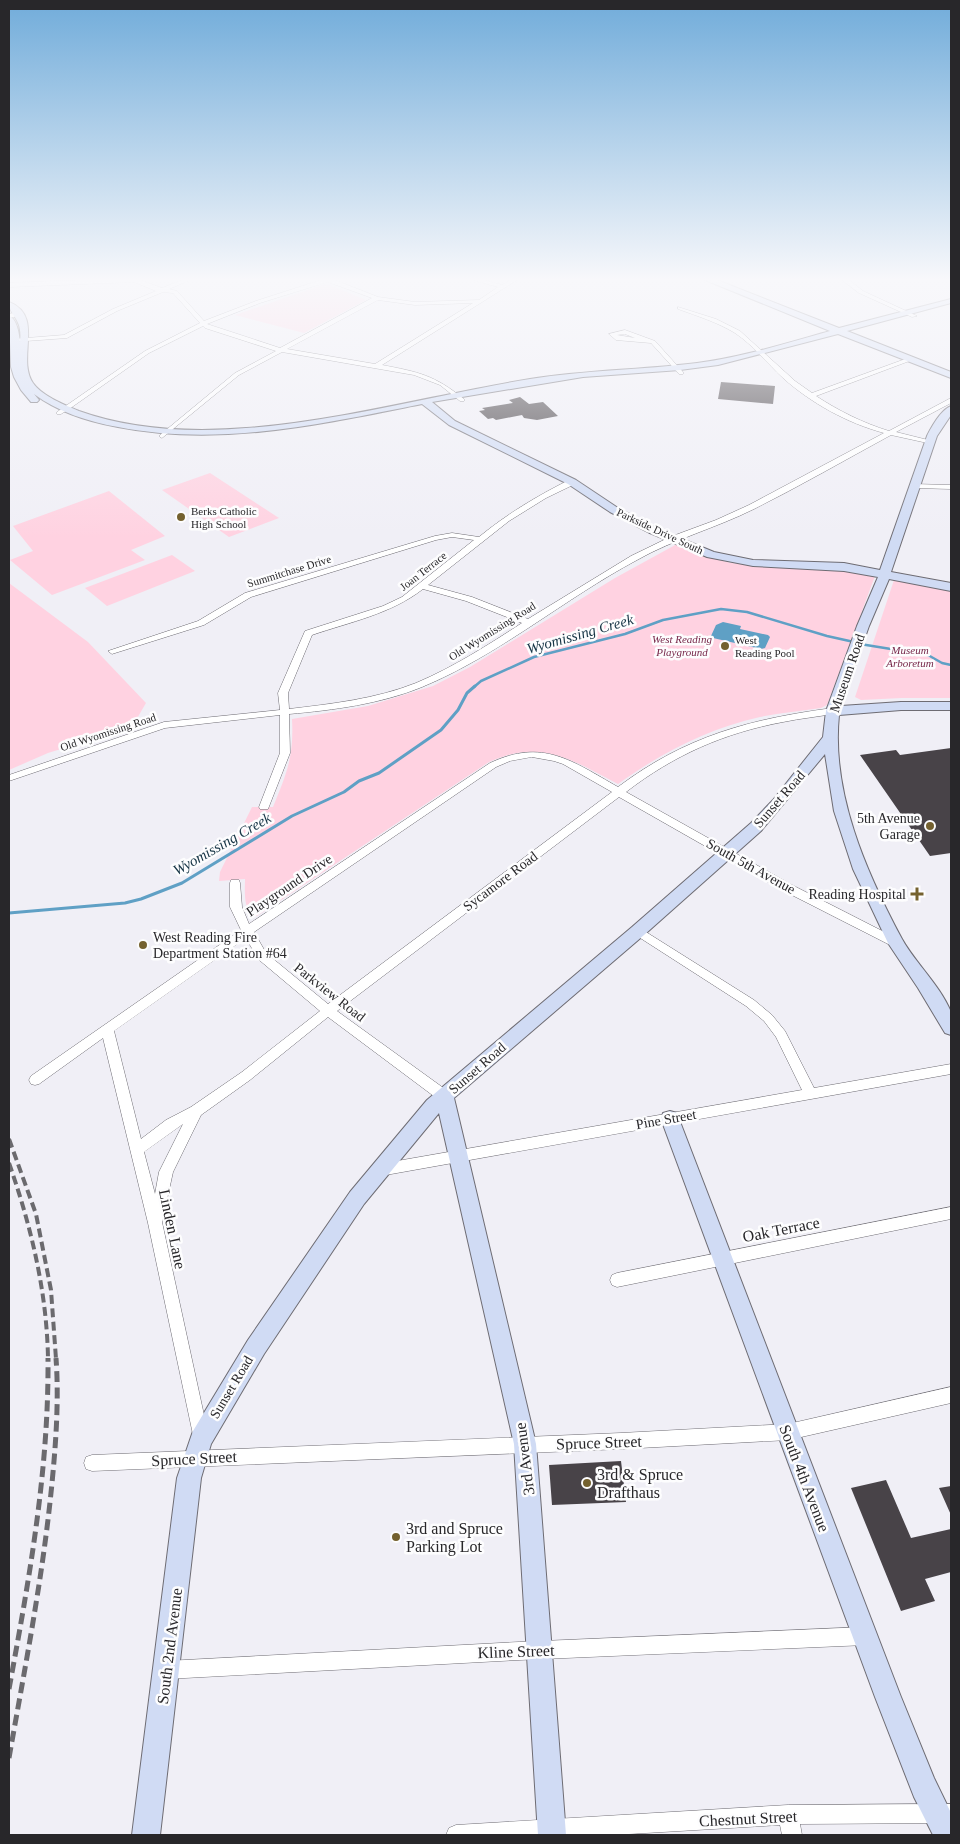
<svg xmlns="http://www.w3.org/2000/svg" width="960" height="1844" viewBox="0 0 960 1844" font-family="Georgia,serif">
  <rect width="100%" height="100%" fill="#f0eff6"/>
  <!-- green -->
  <path fill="#ffd2e1" d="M322 285H330L366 300 304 333 235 315Z
    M210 473 279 518 229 537 162 490Z
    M109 491 165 536 131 550 145 560 52 595 10 560 33 551 13 526Z
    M677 544 708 557 731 563 755 565 827 567 875 576 827 705 821 708C801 711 780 713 760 717 707 729 661 753 618 784 572 760 541 738 489 762L257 916H253C243 908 245 890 245 879L219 881 220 872 252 807H273C287 773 294 756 292 719L368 706 433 686 470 667 615 578Z
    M172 555 195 571 107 606 85 588Z
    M894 580 951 591V698H902L861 700 855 697Z
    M9 583 88 642 146 703 132 727 48 753 9 770Z"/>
  <!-- water -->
  <path fill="#5fa0c5" d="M723 622 741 626 740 629 768 635 770 637 765 648 761 649 713 638 711 636 716 625Z"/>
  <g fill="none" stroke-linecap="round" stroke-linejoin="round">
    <!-- stream-far1 -->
    <path stroke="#5fa0c5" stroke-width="2.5" d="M860 644 928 655 942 663 951 665
      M474 687 481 681 534 657 625 634 663 620 721 609 747 612 827 636 854 642"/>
    <!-- stream -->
    <path stroke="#5fa0c5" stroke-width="3" d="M9 913 125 903 141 899 182 883 292 816 344 792 359 781 379 773 441 730 458 710 467 693 475 686"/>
  </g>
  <!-- building -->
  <path fill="#484348" d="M721 382 775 386 773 404 718 399Z
    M520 397 529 404 543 402 558 416 537 420 524 418 522 415 496 420 493 418 488 419 479 411 485 410 482 408 513 403 509 400Z
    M951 748V853L930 856 860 755 896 750 900 755Z
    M621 1461 626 1502 552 1505 549 1465Z
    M886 1480 911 1538 951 1529V1572L925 1579 935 1601 901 1611 851 1488Z
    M951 1486V1515L939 1488Z"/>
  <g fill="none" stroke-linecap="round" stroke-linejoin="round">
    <defs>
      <path id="street" d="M86 280H140L162 288 182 280H190L169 289 177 291 204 321 256 301 321 280H335L378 297 415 302 479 300 498 287 473 280H484L502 285 510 280H517L382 365C419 372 434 375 464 399V401H460L440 385 414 375 282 352 239 375 162 438 160 437V435L235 373 276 351 205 328 203 326 149 353 72 407 61 414H57V412L145 351 200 323 173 293 163 292 117 311 67 338 12 342 11 341 14 339 64 335 113 309 156 291 134 282 9 287V283ZM328 282 372 298 280 348 207 324 260 303ZM378 300 415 305 473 303 375 364 287 349Z
        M842 280H849L863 291 917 316 912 317 859 293Z
        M678 307 716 319 740 331 795 381 812 393 908 358H912V360L816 396C839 411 863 423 889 431L949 399 951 398V403L896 432 928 440 932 442V444L891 435C845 460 800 486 754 509 716 528 674 539 637 560 564 599 499 655 422 687 380 704 334 710 289 714L290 753 268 809H260L259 807 280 753V715L165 728 9 781V775L164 722 280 710 278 693 305 631 383 606 402 597 474 540 452 537 436 540 251 597 204 625 115 653 112 654 108 651 198 621 245 593 435 536 452 533 479 537C507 514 537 496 569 480H575V484L546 498 509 521 428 585 472 597 528 619 631 556 670 537 716 520 749 505 884 433C847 423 811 403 783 378 767 363 753 345 735 333 717 322 697 316 678 309ZM423 589 466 601 522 623C488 645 454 667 416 683 376 699 331 704 289 709L288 693 312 635C350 622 391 614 423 589Z
        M20 312 22 313V315L9 318V314Z
        M625 330 655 341 683 372V374H679L651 343 616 340 609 334ZM625 334 635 338 617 335Z
        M912 484 951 485V489L915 488 911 486Z
        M833 708 836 709V713C819 717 801 718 783 722 724 733 674 755 626 792L792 885 900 940 902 943 900 946H892L784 891 619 797 337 1011 449 1092 450 1096 449 1100 444 1101 439 1100 328 1017 250 1080 201 1115 173 1172 162 1222 209 1438 207 1444 201 1446 195 1444 148 1223 103 1038 39 1084 35 1085 31 1084 29 1080 31 1076 241 930 230 907V883L231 880H239L240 883 242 907 249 924 490 763C543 738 572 761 618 787 686 736 750 719 833 708ZM532 757 554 761 563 764 612 792 328 1004 266 953 254 932 496 767 510 761ZM246 938 258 959 320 1011 242 1072 191 1107 166 1120 141 1139 114 1031ZM183 1124 159 1172 155 1194 144 1152Z
        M638 927 754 1000 772 1015 785 1031 814 1088 951 1064V1074L380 1176 375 1174 373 1170 375 1166 380 1164 802 1090 776 1037 764 1021 746 1006 634 934 632 931Z
        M951 1207V1219L617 1287 612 1285 610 1280 612 1275 617 1273Z
        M951 1387V1403L788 1440 621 1449 92 1471 86 1469 84 1463 86 1457 92 1455 621 1433 788 1424Z
        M866 1627 872 1630 875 1636 872 1642 866 1645 519 1660 166 1679 160 1676 157 1670 160 1664 166 1661 519 1642Z
        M951 1804V1823L800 1824 802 1835H782L780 1825 612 1835H446L449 1828 456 1825 788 1805Z"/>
      <path id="secondary" d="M705 280H717L839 328 951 299V303L847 331 951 372V378L838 334 718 365 680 370 583 377 432 402 455 421 576 480 618 508 658 529 714 552 753 560 844 563 880 570 927 436C932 426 941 410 951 406V415L937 436 891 572 951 583V591L889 579 869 626 841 706 901 702H951V710H901L839 715C831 792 866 872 902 939 916 964 940 985 951 1012 953 1018 951 1028 951 1035L945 1033 918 988 888 943 853 869 834 811 825 754 761 831 644 935 454 1098 536 1444 566 1835H538L514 1444 439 1113 364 1204 264 1354 211 1444 201 1478 160 1835H132L177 1478 193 1431 248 1340 350 1192 427 1100 632 927 751 823 773 800 823 737 826 711 857 626 878 577 844 571 753 566 707 557 650 533 610 512 568 484 449 425 422 404C322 424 220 447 118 427 89 422 58 412 34 394L39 400 37 402H31L21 390 14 377 11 367 9 316C17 319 19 333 20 342 23 317 9 317 9 302 45 316 16 358 33 383 42 396 65 405 79 411 215 460 392 401 530 379 585 370 642 370 697 363 743 357 787 343 830 331Z
        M670 1111 677 1113 679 1119 901 1697 934 1778 951 1813V1835H933L914 1797 875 1697 661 1119 663 1113Z"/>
    </defs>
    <!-- street casing -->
    <use href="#street" stroke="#6e6c73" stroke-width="1"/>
    <!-- secondary casing -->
    <use href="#secondary" stroke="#6e6c73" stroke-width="2"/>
    <!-- street -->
    <use href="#street" fill="#fff" fill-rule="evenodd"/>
    <!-- secondary -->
    <use href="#secondary" fill="#d0dbf4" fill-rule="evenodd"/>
    <!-- rail-far1 -->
    <path stroke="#6b6a6e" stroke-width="4" stroke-dasharray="9 4.5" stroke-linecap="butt" d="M9 1139 36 1214 51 1290 56 1359
      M9 1163C31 1226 47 1292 48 1359"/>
    <!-- rail -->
    <path stroke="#6b6a6e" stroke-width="5" stroke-dasharray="11 5.5" stroke-linecap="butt" d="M9 1689C29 1580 49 1470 48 1358
      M9 1758C25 1667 43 1576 52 1483 56 1442 59 1399 56 1358"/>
  </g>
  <!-- sky -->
  <linearGradient id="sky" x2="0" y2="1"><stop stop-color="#71acda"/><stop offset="0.52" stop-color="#f8f8fb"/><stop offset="1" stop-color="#f8f8fb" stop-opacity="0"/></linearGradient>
  <rect width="960" height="538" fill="url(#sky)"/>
  <!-- markers -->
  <g fill="#74612f" stroke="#fdfdfe" stroke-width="2">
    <circle cx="181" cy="517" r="5"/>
    <circle cx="725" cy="646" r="5"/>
    <circle cx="930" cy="826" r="5"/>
    <path d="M914.5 886.5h5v5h5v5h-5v5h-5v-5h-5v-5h5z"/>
    <circle cx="143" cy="945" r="5"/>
    <circle cx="587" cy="1483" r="5"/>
    <circle cx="396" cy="1537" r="5"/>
  </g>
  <g text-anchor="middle" stroke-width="5" stroke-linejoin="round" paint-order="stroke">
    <!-- far-poi labels -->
    <g font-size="11" fill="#28272a" stroke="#fdfdfe" text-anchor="start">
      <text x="191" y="515">Berks Catholic<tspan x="191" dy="13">High School</tspan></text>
      <text x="735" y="644">West<tspan x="735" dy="13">Reading Pool</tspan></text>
    </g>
    <!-- far-street labels -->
    <g font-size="11" fill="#28272a" stroke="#fdfdfe">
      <text transform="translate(660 531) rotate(25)" y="4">Parkside Drive South</text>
      <text transform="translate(289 571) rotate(-17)" y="4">Summitchase Drive</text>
      <text transform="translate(423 571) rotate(-38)" y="4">Joan Terrace</text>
      <text transform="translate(492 631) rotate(-32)" y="4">Old Wyomissing Road</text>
      <text transform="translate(108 732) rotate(-18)" y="4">Old Wyomissing Road</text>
    </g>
    <!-- far-park labels -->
    <g font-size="11" font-style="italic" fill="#77284a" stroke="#fdfdfe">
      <text x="682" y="643">West Reading<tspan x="682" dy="13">Playground</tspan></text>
      <text x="910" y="654">Museum<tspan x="910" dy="13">Arboretum</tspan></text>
    </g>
    <!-- street labels -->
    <g font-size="14" fill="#28272a" stroke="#fdfdfe">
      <text transform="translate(847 673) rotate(-71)" y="5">Museum Road</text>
      <text transform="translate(779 799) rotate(-49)" y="5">Sunset Road</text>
      <text transform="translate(751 866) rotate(29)" y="5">South 5th Avenue</text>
      <text transform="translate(500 881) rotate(-37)" y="5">Sycamore Road</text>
      <text transform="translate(289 885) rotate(-34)" y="5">Playground Drive</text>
      <text transform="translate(330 992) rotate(38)" y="5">Parkview Road</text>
      <text transform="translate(477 1068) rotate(-41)" y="5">Sunset Road</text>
      <text transform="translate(666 1119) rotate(-10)" y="5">Pine Street</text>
      <text transform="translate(231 1387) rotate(-59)" y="5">Sunset Road</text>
    </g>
    <!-- poi labels -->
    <g font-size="14" fill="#28272a" stroke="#fdfdfe" text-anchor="end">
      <text x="920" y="823">5th Avenue<tspan x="920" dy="16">Garage</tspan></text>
      <text x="906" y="899">Reading Hospital</text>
      <text x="153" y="942" text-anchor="start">West Reading Fire<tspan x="153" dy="16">Department Station #64</tspan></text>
    </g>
    <!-- water labels -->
    <g font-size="15" font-style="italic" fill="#163445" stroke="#fdfdfe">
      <text transform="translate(580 634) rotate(-16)" y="5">Wyomissing Creek</text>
      <text transform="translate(222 844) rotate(-30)" y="5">Wyomissing Creek</text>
    </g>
    <!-- near-street labels -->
    <g font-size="16" fill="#28272a" stroke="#fdfdfe">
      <text transform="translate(173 1229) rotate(78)" y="6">Linden Lane</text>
      <text transform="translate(781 1229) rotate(-11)" y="6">Oak Terrace</text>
      <text transform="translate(599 1442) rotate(-2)" y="6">Spruce Street</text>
      <text transform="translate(194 1458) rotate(-3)" y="6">Spruce Street</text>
      <text transform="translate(524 1459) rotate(-97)" y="6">3rd Avenue</text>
      <text transform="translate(805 1478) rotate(69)" y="6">South 4th Avenue</text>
      <text transform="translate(169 1646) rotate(-83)" y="6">South 2nd Avenue</text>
      <text transform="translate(516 1651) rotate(-2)" y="6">Kline Street</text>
      <text transform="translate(748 1818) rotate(-3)" y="6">Chestnut Street</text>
    </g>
    <!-- near-poi labels -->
    <g font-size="16" fill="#28272a" stroke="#fdfdfe" text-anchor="start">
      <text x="597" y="1480">3rd &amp; Spruce<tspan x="597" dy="18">Drafthaus</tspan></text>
      <text x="406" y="1534">3rd and Spruce<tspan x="406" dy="18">Parking Lot</tspan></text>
    </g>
  </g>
  <!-- border -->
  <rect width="960" height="1844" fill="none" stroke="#28272a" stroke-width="20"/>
</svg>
